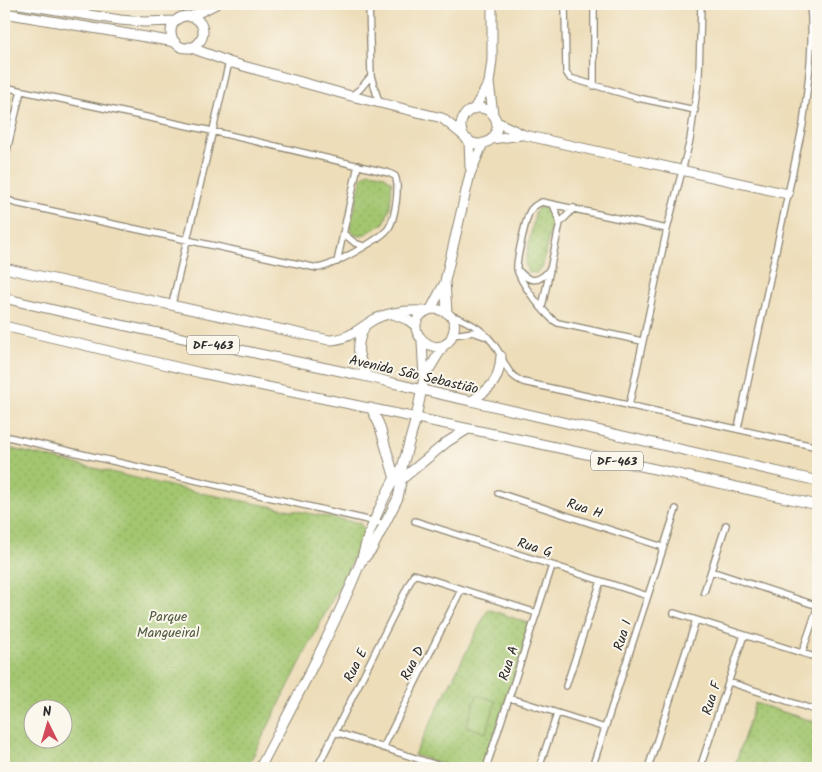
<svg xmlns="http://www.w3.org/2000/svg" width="822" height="772" viewBox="0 0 822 772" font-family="Kalam,sans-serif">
  <defs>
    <pattern id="grass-dots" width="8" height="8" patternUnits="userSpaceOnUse" patternTransform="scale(1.25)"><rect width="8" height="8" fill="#a3c66f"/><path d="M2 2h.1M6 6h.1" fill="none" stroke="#8caa60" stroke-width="1.8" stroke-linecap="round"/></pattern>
  </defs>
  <rect width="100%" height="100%" fill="#fbf7ec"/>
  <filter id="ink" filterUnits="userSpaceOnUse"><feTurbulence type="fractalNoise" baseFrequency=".02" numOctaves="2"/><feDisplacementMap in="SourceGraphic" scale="10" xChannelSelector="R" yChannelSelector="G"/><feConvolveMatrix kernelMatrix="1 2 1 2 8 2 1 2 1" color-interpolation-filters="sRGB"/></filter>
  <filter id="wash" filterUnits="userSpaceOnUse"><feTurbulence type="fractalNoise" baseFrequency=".0096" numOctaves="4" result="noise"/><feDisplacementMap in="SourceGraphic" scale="20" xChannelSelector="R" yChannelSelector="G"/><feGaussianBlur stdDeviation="1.12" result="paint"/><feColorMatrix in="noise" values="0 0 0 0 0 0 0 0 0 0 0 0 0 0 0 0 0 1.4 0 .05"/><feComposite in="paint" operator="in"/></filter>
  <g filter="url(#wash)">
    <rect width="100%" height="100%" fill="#edddb9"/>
    <!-- grass -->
    <path fill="url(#grass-dots)" stroke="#67784d" fill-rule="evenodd" d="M4 91 11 96 9 115 4 137Z
      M369 172C380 173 385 175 392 182L390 208 384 223 362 236 355 235 350 228 362 177Z
      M544 207 550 209 553 215 542 269 536 273 529 272 525 264 535 213 538 208Z
      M4 447 196 492 360 523 366 533 247 768H4ZM32 710H62V740H32Z
      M488 609 531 624 484 768H454L414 755Z
      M755 703 818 723V758L815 768H734Z"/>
    <!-- garden -->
    <path fill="#a3c66f" stroke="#67784d" d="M477 695 496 701 486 733 466 726Z"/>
  </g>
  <g filter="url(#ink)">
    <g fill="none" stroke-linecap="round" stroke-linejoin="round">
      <defs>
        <path id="street" d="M369 4 371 76 379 102
          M565 4 566 72 570 78 638 98 695 110
          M594 4V86
          M4 87 212 131 389 173 395 176C400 186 395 220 388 229 379 240 331 267 317 268L15 203 8 200 4 194
          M351 96 360 89 371 76
          M4 163 21 91
          M553 204 560 223
          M343 233 355 243 363 246
          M337 262 358 165
          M520 272C530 283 540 282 549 270
          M172 304 229 62
          M542 307 560 223 574 208
          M450 315C469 321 487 332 497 349 506 364 506 374 523 382L818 447
          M453 335 473 332 484 336
          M642 341 558 323 553 320C542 310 520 283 517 269 516 261 526 218 530 211 533 206 537 204 542 202L667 229
          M629 406 667 229 690 140 699 75 701 4
          M738 428 803 124C808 85 814 44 810 4
          M4 436 385 524
          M498 493 663 547
          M415 521 648 596
          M711 571 818 606
          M704 592 726 525
          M674 613 818 658
          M802 653 818 606
          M729 682 818 711
          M566 686 601 581
          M510 698 605 728
          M335 732 446 768
          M383 748 461 590
          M317 768 414 574 537 613
          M486 768 552 566
          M539 768 557 714
          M592 768 676 509
          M648 768 696 620
          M700 768 744 635"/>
        <path id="secondary" d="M20 4 120 20 144 22 175 21
          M492 4V60L489 83 493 114
          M4 13 175 42
          M171 32a16 16 0 1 1 32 0a16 16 0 1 1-32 0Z
          M190 17 216 4
          M189 47 229 62 351 96 442 118 464 136
          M461 126a18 18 0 1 1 36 0a18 18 0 1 1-36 0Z
          M474 109 489 83
          M497 122 524 135 788 194
          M492 139 521 135
          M469 140 470 167
          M4 268 329 340C349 340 359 328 375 319 391 311 409 310 426 311
          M431 309C445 309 459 317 453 333 442 369 391 324 431 309L444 284
          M447 313 445 281 470 174 483 143
          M393 314 408 320 416 326
          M425 376 444 345
          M363 560 372 549 398 498 402 477V468L416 418 424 378 422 342
          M260 768C294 702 331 635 359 566 363 557 364 548 367 540 373 522 390 482 402 468"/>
        <path id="primary" d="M4 298C124 328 246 350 368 377 402 385 437 394 471 401L818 481
          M4 326 201 373 532 442 818 505
          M364 328C354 349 359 358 368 377
          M471 401C492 388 499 381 501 356
          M371 408 379 424 395 479
          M402 479 447 442 468 429"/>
      </defs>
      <!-- street casing -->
      <use href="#street" stroke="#8c8472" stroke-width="8"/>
      <!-- secondary casing -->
      <use href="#secondary" stroke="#8c8472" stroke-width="11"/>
      <!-- primary casing -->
      <use href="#primary" stroke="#8c8472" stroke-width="11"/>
      <!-- street -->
      <use href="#street" stroke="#fff" stroke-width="5.5"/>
      <!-- secondary -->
      <use href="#secondary" stroke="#fff" stroke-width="9"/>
      <!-- primary -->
      <use href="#primary" stroke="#fff" stroke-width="9"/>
    </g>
  </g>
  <g text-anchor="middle" stroke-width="4" stroke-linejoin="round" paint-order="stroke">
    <!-- shield labels -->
    <g fill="#fbf7ec" stroke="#696865" stroke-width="1">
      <rect x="187" y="335.5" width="52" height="19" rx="4"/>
      <rect x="591" y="451.5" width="52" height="19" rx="4"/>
    </g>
    <g font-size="12" font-weight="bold" fill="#2b2b2b">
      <text x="213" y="349">DF-463</text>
      <text x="617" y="465">DF-463</text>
    </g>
    <!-- street labels -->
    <g font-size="14" fill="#2b2b2b" stroke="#fbf7ec">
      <text transform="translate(414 374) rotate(13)" y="5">Avenida São Sebastião</text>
      <text transform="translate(585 508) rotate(18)" y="5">Rua H</text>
      <text transform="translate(535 547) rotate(17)" y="5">Rua G</text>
      <text transform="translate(622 635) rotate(-72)" y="5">Rua I</text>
      <text transform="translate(412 663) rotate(-63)" y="5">Rua D</text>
      <text transform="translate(508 663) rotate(-72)" y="5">Rua A</text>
      <text transform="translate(355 665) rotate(-63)" y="5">Rua E</text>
      <text transform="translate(711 698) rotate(-72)" y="5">Rua F</text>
    </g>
    <!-- park labels -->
    <g font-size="14" fill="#4f5a3f" stroke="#fbf7ec">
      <text x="168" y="621">Parque<tspan x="168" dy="16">Mangueiral</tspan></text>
    </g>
  </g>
  <!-- margin -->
  <rect width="822" height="772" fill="none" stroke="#fbf7ec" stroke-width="20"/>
  <!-- north arrow -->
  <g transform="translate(48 724) rotate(355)"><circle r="24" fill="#fbf7ec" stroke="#a8a59f"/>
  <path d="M0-4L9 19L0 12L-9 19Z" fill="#d1495b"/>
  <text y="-8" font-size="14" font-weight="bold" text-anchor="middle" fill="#2b2b2b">N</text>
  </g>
</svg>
